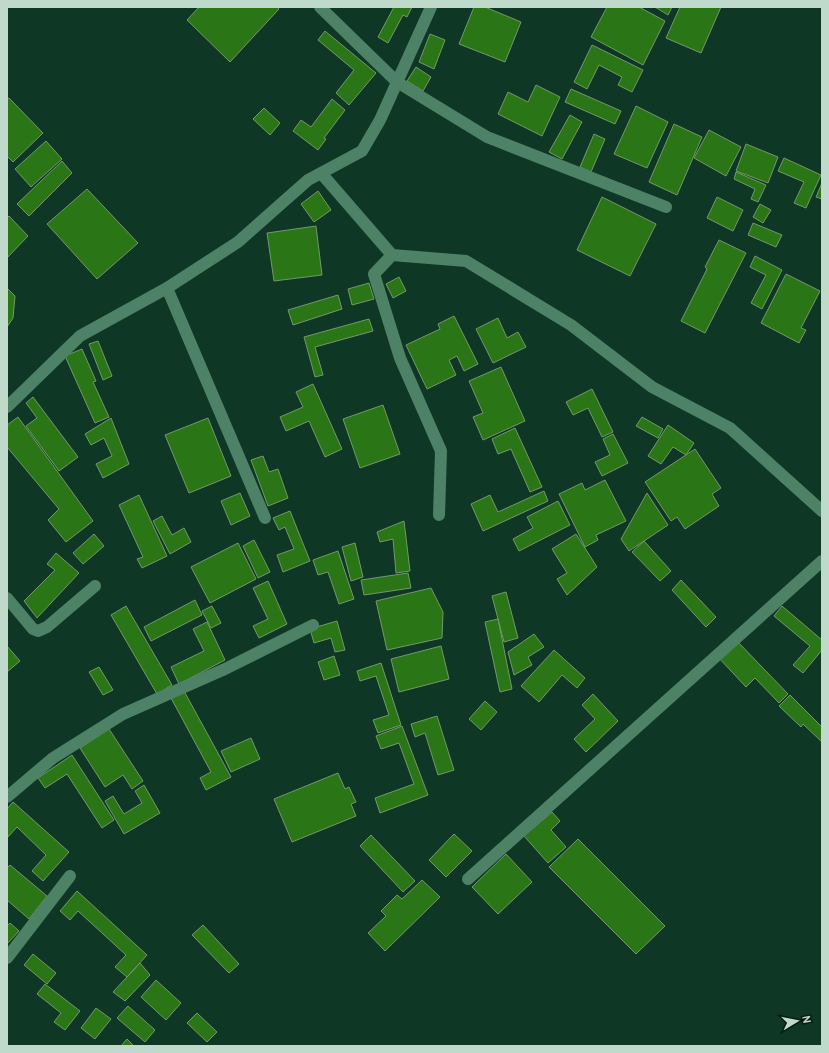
<svg xmlns="http://www.w3.org/2000/svg" width="829" height="1053" viewBox="0 0 829 1053" font-family="'PT Sans',sans-serif">
  <rect width="100%" height="100%" fill="#0e3825"/>
  <!-- building -->
  <path fill="#2a7616" stroke="#74976d" d="M199 7H277L279 9 230 62 187 20Z
    M394 7H412L407 17 403 15 388 43 378 37Z
    M474 7H485L521 22 505 62 459 44Z
    M607 7H639L665 21 643 65 591 37Z
    M655 7H672L668 15Z
    M680 7H721L701 53 666 38Z
    M325 31 376 73 349 105 336 93 354 70 318 40Z
    M430 34 445 40 434 69 419 62Z
    M592 45 643 70 632 92 618 85 622 77 599 65 587 89 574 82Z
    M416 67 431 77 423 91 407 81Z
    M536 85 560 97 542 136 498 114 508 92 528 102Z
    M571 89 621 111 615 124 565 102Z
    M9 98 43 133 13 162 7 156V99Z
    M332 99 345 110 324 138 326 139 318 150 293 131 301 120 311 127Z
    M636 106 668 122 647 168 614 154Z
    M264 108 280 123 270 135 253 119Z
    M570 115 582 122 562 159 549 152Z
    M674 124 702 137 677 195 649 182Z
    M709 130 741 147 726 176 694 158Z
    M594 134 605 139 591 172 580 167Z
    M46 141 62 159 31 187 15 169Z
    M746 144 778 157 768 183 736 171Z
    M784 158 821 175 806 208 794 203 804 182 778 171Z
    M62 161 72 173 29 216 17 204Z
    M736 172 766 185 758 202 751 199 755 189 734 179Z
    M822 183V199L816 197Z
    M87 189 138 243 97 279 47 224Z
    M318 191 331 210 314 222 301 204Z
    M602 197 656 224 630 276 577 250Z
    M717 197 743 210 733 231 707 218Z
    M760 204 771 210 763 223 753 217Z
    M9 216 28 236 7 258V218Z
    M753 223 782 235 776 247 748 235Z
    M316 226 322 275 274 281 267 233Z
    M719 240 746 253 705 333 681 321 707 269 705 267Z
    M755 256 782 270 762 309 751 303 766 275 750 267Z
    M786 274 820 291 801 328 806 330 799 343 761 323Z
    M399 277 406 291 393 298 386 284Z
    M369 283 374 299 352 305 348 289Z
    M7 288 15 296 13 318 7 327Z
    M338 295 342 309 293 325 288 310Z
    M454 316 478 364 464 371 457 356 449 360 456 375 427 389 406 345 440 329 438 324Z
    M498 318 507 338 518 332 526 347 493 363 476 329Z
    M369 319 373 331 315 347 323 375 315 377 304 337Z
    M98 341 112 376 103 380 89 344Z
    M82 349 96 381 93 382 109 417 95 423 65 356Z
    M501 367 525 421 483 440 473 417 483 413 469 381Z
    M313 384 342 449 325 457 309 421 286 431 280 417 303 407 296 392Z
    M592 389 613 432 602 437 588 408 573 415 566 402Z
    M33 397 78 457 59 471 26 426 37 418 26 403Z
    M383 405 400 454 360 468 343 419Z
    M18 417 93 521 66 542 48 520 59 509 7 447V425Z
    M642 417 663 429 658 438 636 426Z
    M111 418 129 464 103 478 96 464 112 456 104 438 91 445 85 434Z
    M208 418 231 476 189 493 165 435Z
    M668 425 694 443 686 455 673 447 661 464 648 456Z
    M515 428 542 487 530 492 511 449 498 454 492 439Z
    M613 434 628 463 602 476 595 462 610 455 603 439Z
    M695 449 721 488 712 494 719 506 685 529 677 517 671 521 645 482Z
    M263 456 269 472 278 469 288 498 268 506 251 460Z
    M605 480 626 521 596 535 598 540 585 547 559 494 582 483 585 490Z
    M544 491 548 501 483 531 471 504 490 495 498 512Z
    M240 493 250 516 231 525 221 501Z
    M647 493 668 525 629 551 621 539Z
    M139 495 167 556 142 568 137 559 143 557 119 505Z
    M558 501 570 525 519 551 513 539 533 528 527 517Z
    M290 511 310 561 283 572 277 555 294 549 285 527 279 530 273 518Z
    M162 516 172 535 184 528 191 542 170 554 153 521Z
    M404 521 410 571 396 573 393 539 380 542 377 532Z
    M94 534 104 546 83 564 73 553Z
    M576 534 597 567 567 595 557 579 567 573 552 549Z
    M254 540 270 572 258 578 243 546Z
    M644 541 671 571 660 581 632 552Z
    M238 543 256 579 210 603 191 567Z
    M355 543 363 577 351 581 342 547Z
    M338 551 354 599 339 604 328 572 318 575 313 560Z
    M56 553 79 573 37 618 24 601 55 570 47 564Z
    M408 573 411 588 364 595 361 580Z
    M681 580 716 617 706 627 672 590Z
    M268 581 287 624 259 638 253 626 268 619 253 588Z
    M431 588 443 612 442 638 387 650 376 601Z
    M506 592 518 638 504 642 492 596Z
    M195 600 202 615 151 641 144 627Z
    M126 606 172 685 157 694 111 615Z
    M212 606 221 623 211 628 202 611Z
    M782 606 822 640V650L803 673 793 665 810 646 774 616Z
    M498 619 512 689 500 692 485 622Z
    M337 621 345 650 335 652 331 638 314 643 310 629Z
    M207 622 225 660 179 684 171 667 204 651 193 629Z
    M534 634 544 647 528 657 532 665 514 675 508 652Z
    M736 640 788 694 779 703 755 678 746 687 718 657Z
    M7 646 20 661 7 672Z
    M441 646 449 679 399 692 391 659Z
    M554 650 585 678 577 688 562 675 539 702 521 686Z
    M334 656 340 675 324 680 318 662Z
    M381 663 401 725 378 733 373 720 389 715 376 676 360 681 357 671Z
    M99 667 113 690 103 695 89 672Z
    M184 691 231 777 206 790 200 778 211 772 171 698Z
    M593 694 618 721 586 752 574 739 595 719 582 705Z
    M790 695 822 727V742L803 724 801 727 779 706Z
    M485 701 497 712 481 730 469 719Z
    M437 716 454 770 438 775 425 733 415 737 411 724Z
    M402 726 428 795 380 813 375 798 414 784 399 743 381 749 376 736Z
    M109 729 143 781 132 789 123 775 105 787 80 748Z
    M251 738 260 759 231 772 221 751Z
    M72 755 114 820 102 828 67 774 45 788 38 778Z
    M338 773 345 789 349 787 356 802 351 804 356 816 292 842 274 799Z
    M144 785 160 813 124 834 105 801 113 796 124 814 142 803 135 791Z
    M13 802 69 852 43 881 32 871 46 855 17 827 7 838V809Z
    M552 812 560 821 551 830 566 847 548 863 524 836Z
    M454 834 472 851 446 877 429 860Z
    M371 835 415 881 403 892 360 846Z
    M578 839 665 926 636 954 549 867Z
    M506 854 532 882 498 914 472 887Z
    M10 865 47 896 29 919 7 900V868Z
    M422 880 440 897 385 951 368 933 386 916 381 911 397 895 402 899Z
    M77 891 147 955 127 977 115 967 126 955 78 911 70 920 60 911Z
    M10 923 19 931 7 944V926Z
    M203 925 239 964 229 973 192 935Z
    M33 954 56 973 47 984 24 965Z
    M140 963 150 975 125 1001 113 992Z
    M156 980 181 1003 166 1020 141 997Z
    M45 984 80 1011 65 1030 54 1022 61 1013 37 994Z
    M128 1006 155 1030 145 1042 117 1018Z
    M96 1008 111 1019 95 1039 81 1028Z
    M197 1013 217 1032 207 1042 187 1023Z
    M127 1039 134 1046H121Z"/>
  <g fill="none" stroke-linecap="round" stroke-linejoin="round">
    <!-- minor -->
    <path stroke="#4d8266" stroke-width="12" d="M320 7 397 82 487 137 666 207
      M321 173 392 255 374 274 400 358 441 451 439 515
      M392 255 466 261 571 325 652 387 730 428 822 511
      M167 288 265 518
      M7 407 80 336 167 288 238 242 308 180 362 151 380 120 431 7
      M7 598 33 629 38 631 47 627 95 586
      M7 797 53 758 123 714 225 669 313 625
      M468 879 822 561
      M7 958 70 876"/>
  </g>
  <!-- border -->
  <rect width="829" height="1053" fill="none" stroke="#bfdaca" stroke-width="16"/>
  <!-- north arrow -->
  <g transform="translate(797 1021) rotate(80)" stroke="#061c12" stroke-width="3" paint-order="stroke">
  <path d="M0-3L7 15L0 10L-7 15Z" fill="#bfdaca"/>
  <text y="-6" font-size="11" font-weight="bold" text-anchor="middle" fill="#bfdaca">N</text>
  </g>
</svg>
